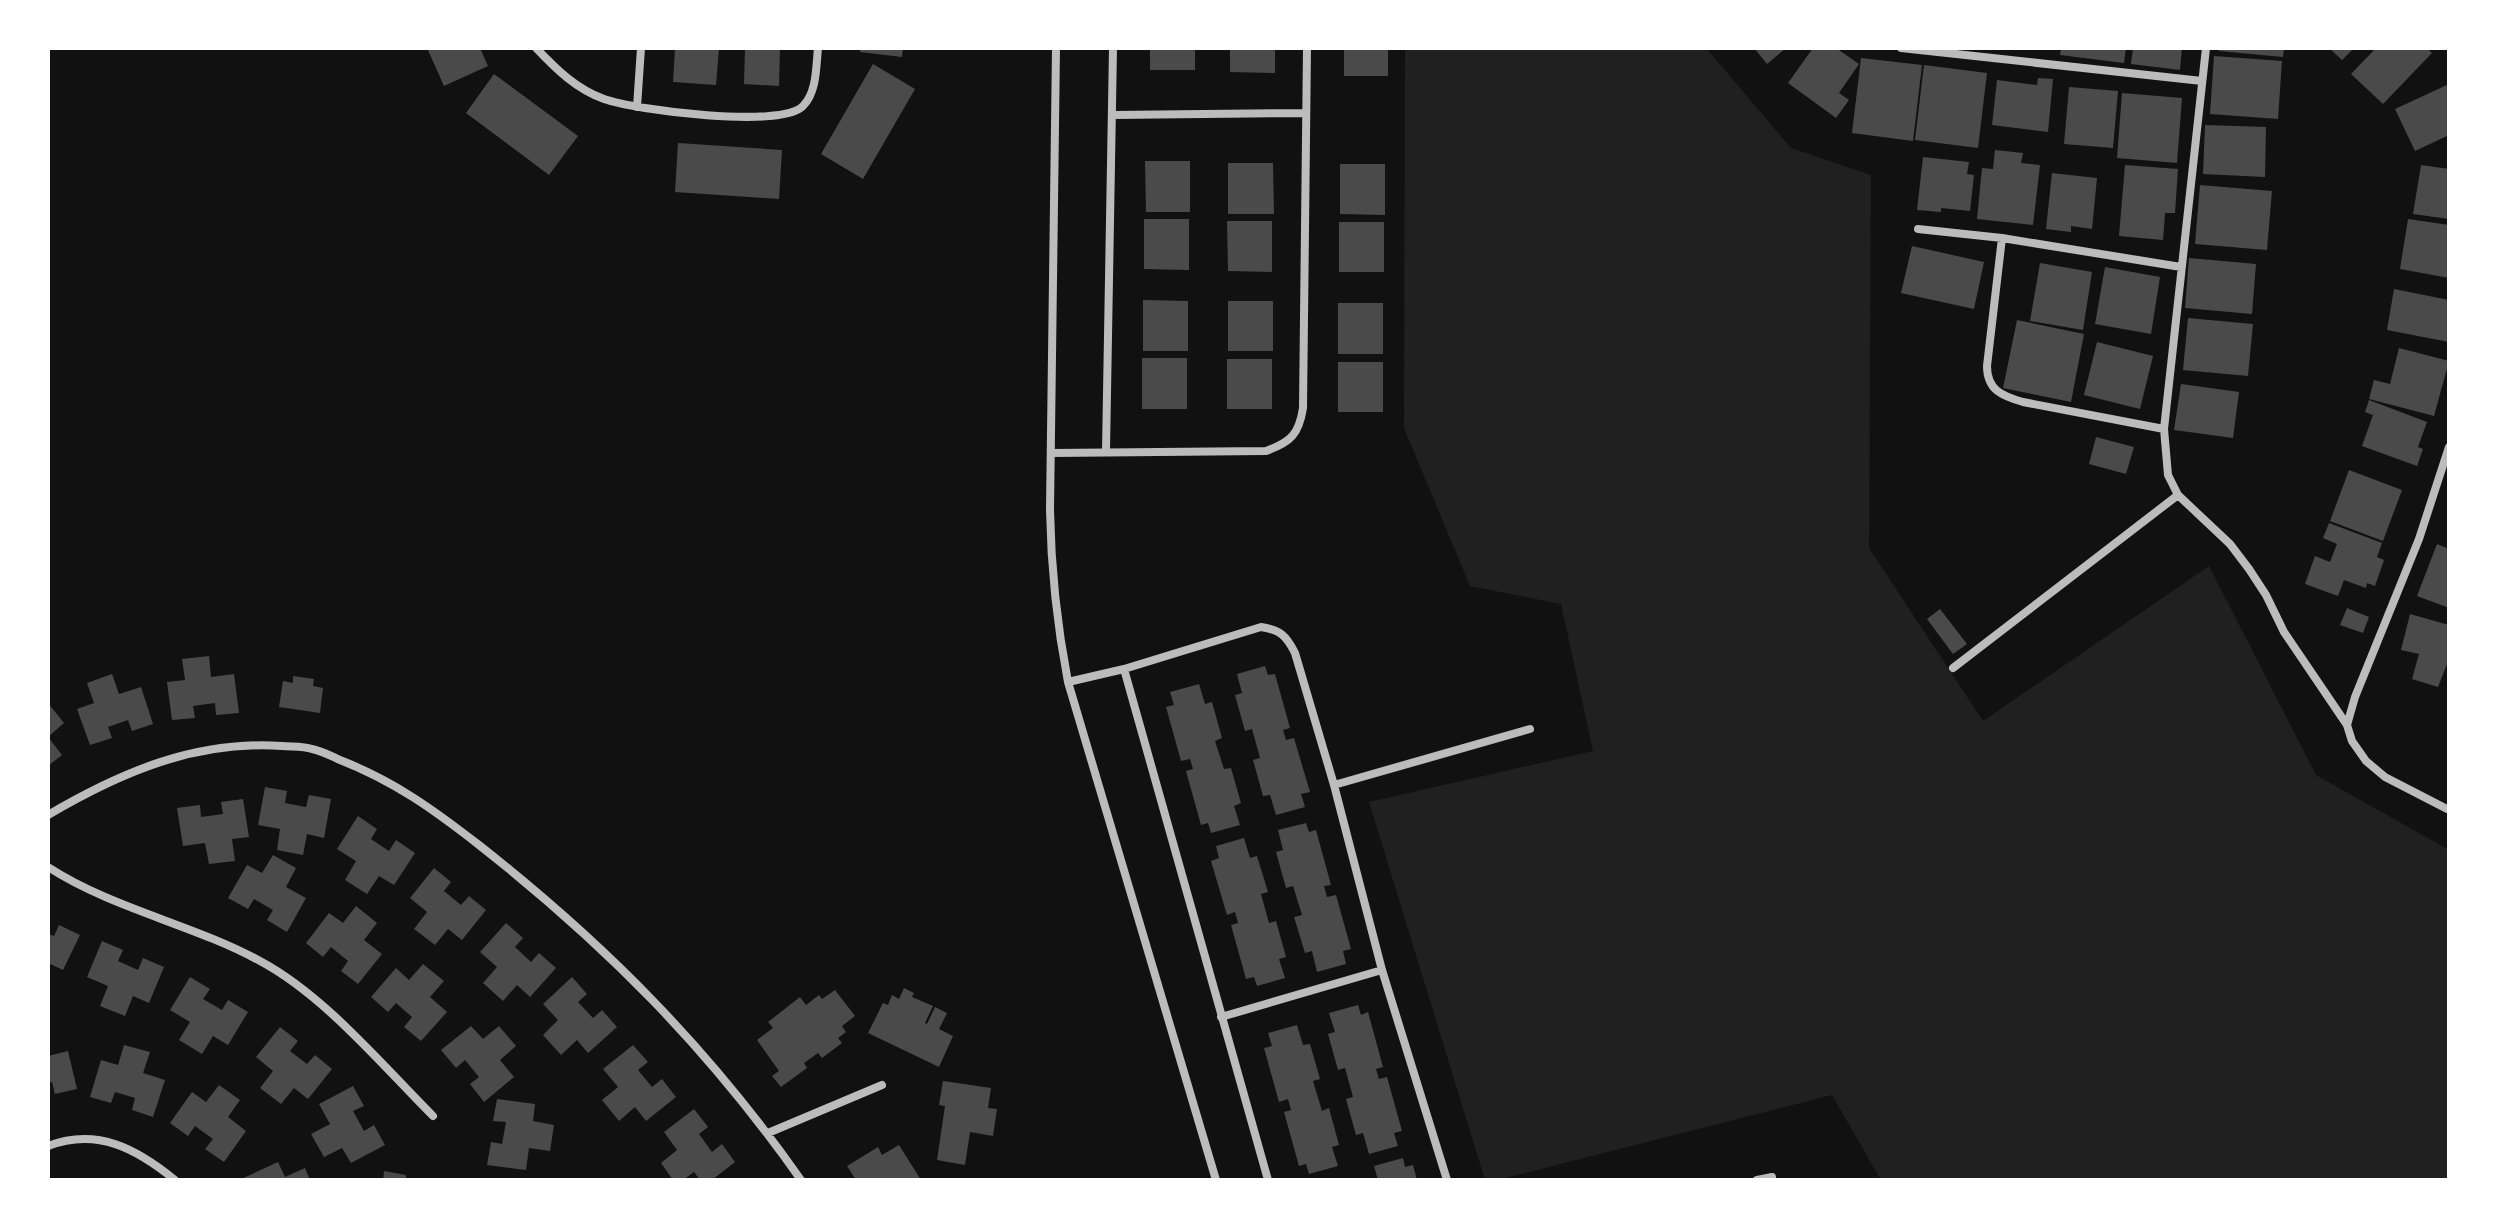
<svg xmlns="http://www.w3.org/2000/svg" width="2497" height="1228" viewBox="0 0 2497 1228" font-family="Lato,sans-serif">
  <rect width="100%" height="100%" fill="#111"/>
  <!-- green -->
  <path fill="#202020" d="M1405 48H1706L1791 148 1871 175 1869 548 1983 721 2209 566 2316 775 2449 850V1180H1881L1832 1095 1497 1180H1485L1369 802 1593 751 1561 604 1470 586 1404 428Z"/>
  <!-- building -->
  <path fill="#4a4a4a" d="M427 48H480L488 66 444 86Z
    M675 48H719L716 85 673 82Z
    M745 48H780L779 86 744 84Z
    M861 48H903L902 57 860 52Z
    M1150 48H1195V70H1150Z
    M1230 48H1275V73L1230 72Z
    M1344 48H1388V76H1344Z
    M1754 48H1786L1767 64Z
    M1813 48H1836L1859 64 1839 93 1849 100 1836 118 1788 83Z
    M2061 48H2126L2124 63 2060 55Z
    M2133 48H2182L2180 70 2131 64Z
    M2219 48H2284L2283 57 2219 51Z
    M2329 48H2354L2342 60Z
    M2376 48H2427L2432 53 2383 104 2351 74Z
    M2214 56 2282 61 2278 119 2210 114Z
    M1861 58 1922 65 1913 141 1852 133Z
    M873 64 915 89 863 179 821 154Z
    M1924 65 1987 73 1978 148 1915 140Z
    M494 74 578 136 549 175 466 113Z
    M2038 78 2053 79 2048 132 1992 125 1997 80 2037 85Z
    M2449 84V135L2415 151 2395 109Z
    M2069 87 2118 91 2113 148 2064 144Z
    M2122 93 2182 98 2177 163 2117 158Z
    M2205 125 2266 127 2265 177 2203 174Z
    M678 143 782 150 779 199 675 192Z
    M1995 150 2023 153 2021 163 2040 165 2033 225 1977 219 1982 168 1993 169Z
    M1923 157 1969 162 1967 174 1974 175 1970 211 1941 208V212L1917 210Z
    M1145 161H1190V212H1146Z
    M1228 163H1273L1274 214H1228Z
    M1340 164H1385V215L1340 214Z
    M2125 165 2178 169 2175 213H2165L2163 240 2119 236Z
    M2421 165 2449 169V219L2413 214Z
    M2052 173 2097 178 2092 229 2071 226V232L2046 229Z
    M2200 185 2272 191 2267 250 2195 244Z
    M1144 219H1189V270L1144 269Z
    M2408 219 2449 225V278L2400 269Z
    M1227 221H1272V272L1228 271Z
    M1339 222H1384V272H1339Z
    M1912 246 1984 262 1974 309 1901 293Z
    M2189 258 2256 264 2252 314 2185 308Z
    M2040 263 2092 272 2083 330 2030 321Z
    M2105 267 2160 277 2151 334 2095 324Z
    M2394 289 2449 300V342L2387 330Z
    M1143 300 1188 301V351H1143Z
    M1228 301H1273V351H1228Z
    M1338 303H1383V354H1338Z
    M2188 318 2253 324 2248 376 2183 370Z
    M2017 320 2084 334 2071 402 2003 388Z
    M2097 342 2153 356 2140 409 2084 395Z
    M2399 348 2449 361 2434 416 2369 399 2374 380 2390 384Z
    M1142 358H1187V409H1142Z
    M1227 359H1272V409H1227Z
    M1338 362H1383V412H1338Z
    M2181 384 2239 392 2233 438 2174 430Z
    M2369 400 2427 422 2418 447 2423 449 2417 466 2362 446 2373 415 2365 412Z
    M2096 437 2134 447 2126 474 2089 464Z
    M2349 470 2402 490 2383 541 2330 521Z
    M2329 523 2382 543 2377 557 2384 560 2375 586 2367 583 2366 588 2344 580 2338 596 2305 584 2315 556 2330 562 2337 544 2323 538Z
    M2437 544 2449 549V608L2417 596Z
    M2347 608 2369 617 2363 633 2340 625Z
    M1940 609 1967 644 1953 654 1927 619Z
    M2410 614 2449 625V659L2438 687 2412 679 2419 654 2401 650Z
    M209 656 211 677 234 674 239 713 216 715 215 703 193 706 195 718 172 720 167 682 185 680 182 659Z
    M1265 666 1268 675 1275 674 1290 728 1283 730 1286 740 1294 738 1310 792 1301 794 1305 807 1276 815 1270 795 1263 796 1253 760 1260 758 1252 729 1245 731 1235 695 1242 693 1237 674Z
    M112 674 119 694 141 687 153 724 132 731 128 720 108 727 112 738 90 745 77 709 94 703 87 683Z
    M293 676 314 679 313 686 323 688 320 713 279 707 283 681 293 683Z
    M1199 684 1205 704 1212 702 1222 738 1215 741 1224 769 1231 768 1241 803 1234 806 1240 825 1211 833 1208 823 1201 825 1186 771 1193 769 1190 759 1181 761 1166 707 1174 705 1170 692Z
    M48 703 64 723 48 737 62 755 48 766Z
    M265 787 287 791 285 803 306 807 309 795 331 799 324 838 307 834 303 855 277 850 280 829 258 825Z
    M243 799 249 837 232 839 235 861 209 864 205 843 183 846 177 808 200 805 201 817 223 814 221 802Z
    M358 816 377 829 371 839 389 851 396 840 415 853 394 885 379 876 367 894 345 880 356 861 337 849Z
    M1306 823 1309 832 1316 830 1331 885 1324 886 1327 897 1336 895 1351 949 1343 951 1346 964 1317 972 1312 951 1305 953 1294 917 1302 915 1293 886 1286 888 1276 852 1283 850 1278 830Z
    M1244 838 1250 858 1257 856 1268 892 1261 894 1269 923 1276 921 1286 957 1279 959 1285 978 1257 986 1254 977 1246 979 1231 925 1238 923 1235 912 1227 915 1211 861 1219 858 1216 846Z
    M273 855 296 868 286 887 306 898 287 932 267 920 273 910 254 899 248 909 228 898 247 865 262 873Z
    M434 868 451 882 444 891 461 905 469 896 486 910 462 940 448 929 435 945 414 929 427 912 410 898Z
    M356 906 377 923 364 940 382 954 358 984 341 971 348 961 331 947 323 957 306 943 329 913 343 923Z
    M506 923 523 938 515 947 531 962 539 953 556 968 530 997 517 985 503 1001 483 983 497 967 480 952Z
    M59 925 80 935 63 970 48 963V934L54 936Z
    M102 941 123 950 118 961 138 970 143 958 164 967 149 1003 133 996 125 1016 100 1006 108 986 87 977Z
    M423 964 444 981 430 997 447 1012 421 1041 404 1027 412 1017 396 1003 388 1012 371 997 396 968 409 980Z
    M190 977 210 989 203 999 222 1010 228 1000 248 1012 228 1045 213 1036 202 1054 179 1040 190 1022 170 1010Z
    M572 977 587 994 578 1002 593 1018 602 1010 617 1027 588 1053 577 1040 561 1055 543 1035 558 1020 543 1004Z
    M904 988 914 993 912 997 933 1006 925 1023 927 1024 935 1007 947 1013 939 1029 953 1036 939 1067 868 1033 883 1003 888 1005 892 995 899 999Z
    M835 990 855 1016 842 1026 846 1032 838 1038 842 1043 822 1058 818 1053 804 1063 807 1068 781 1087 772 1076 779 1071 757 1040 773 1028 768 1022 800 997 806 1005 819 995 822 999Z
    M1358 1005 1361 1015 1368 1012 1383 1067 1376 1069 1379 1079 1387 1077 1402 1131 1394 1133 1398 1146 1369 1154 1363 1133 1356 1135 1346 1099 1353 1097 1345 1068 1338 1070 1328 1034 1335 1032 1329 1013Z
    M1297 1025 1303 1045 1310 1044 1320 1079 1313 1081 1322 1111 1329 1108 1339 1145 1332 1147 1338 1166 1309 1174 1306 1164 1299 1166 1284 1112 1291 1110 1288 1099 1279 1102 1264 1048 1272 1046 1268 1033Z
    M471 1026 483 1039 499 1026 516 1046 500 1060 514 1077 484 1102 470 1084 479 1077 465 1060 456 1068 441 1050Z
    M280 1027 298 1041 290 1051 307 1064 315 1055 332 1069 308 1099 294 1088 281 1104 260 1088 273 1071 256 1057Z
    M124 1045 150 1052 143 1073 165 1080 153 1117 132 1110 135 1098 115 1092 111 1103 90 1097 101 1060 118 1065Z
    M633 1045 648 1062 638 1070 652 1087 662 1079 676 1097 646 1121 635 1107 619 1121 602 1100 618 1087 603 1069Z
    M68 1051 77 1089 55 1094 52 1082 48 1083V1056Z
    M943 1081 991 1088 988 1108 997 1109 993 1136 970 1132 965 1165 937 1160 945 1106 939 1105Z
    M219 1085 240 1100 228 1117 246 1131 224 1162 205 1149 213 1139 195 1126 188 1136 170 1123 192 1092 206 1102Z
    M353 1086 364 1106 353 1111 364 1131 374 1125 385 1145 351 1163 342 1148 324 1157 311 1134 330 1124 319 1104Z
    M497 1099 535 1104 533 1121 554 1125 550 1151 529 1148 526 1170 487 1165 491 1142 502 1144 506 1122 493 1121Z
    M694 1109 708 1127 699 1134 712 1152 722 1144 735 1162 712 1180H700L694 1172 683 1180H673L661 1163 677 1150 664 1132Z
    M899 1145 921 1180H856L847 1166 878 1147 882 1155Z
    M1403 1158 1405 1167 1413 1165 1417 1180H1378L1374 1166Z
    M278 1162 285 1177 305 1168 310 1180H239Z
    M384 1171 406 1175V1180H383Z"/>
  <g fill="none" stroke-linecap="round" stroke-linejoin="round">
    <!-- minor -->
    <path stroke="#bcbcbc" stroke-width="8" d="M536 48C556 69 576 89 604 99 635 110 781 129 803 106 817 92 816 67 818 48
      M1056 48 1050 510C1051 569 1057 625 1068 682L1216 1180
      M1901 48 2202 81
      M2206 48 2164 429 2168 475 2178 495 2230 544 2249 569 2266 595 2284 632 2347 725
      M637 107 641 48
      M1113 115 1306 113
      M1918 229 2002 238 2181 267
      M2002 238 1987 366C1987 390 2002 396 2023 402L2164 429
      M2449 447 2419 539 2355 697 2347 725 2352 741 2366 761 2385 777 2449 810
      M1106 451 1113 48
      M1052 453 1266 451C1291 442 1299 434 1303 408L1307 48
      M1953 668 2178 495
      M1124 669 1268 1180
      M1068 682 1124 669 1261 627C1280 630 1286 635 1295 653L1334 785 1382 970 1447 1180
      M1334 785 1530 729
      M48 815C121 772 196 740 282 746 292 747 303 746 312 749 322 751 331 756 340 760 394 781 434 810 479 845 606 945 708 1048 801 1180
      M48 867C113 909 192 924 260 961 324 995 382 1065 433 1116
      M1221 1017 1382 970
      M768 1133 882 1085
      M48 1146C97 1127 137 1149 175 1180
      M1757 1180 1772 1177"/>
  </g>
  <!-- border -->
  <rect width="2497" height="1228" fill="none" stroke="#ffffff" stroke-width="100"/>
</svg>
